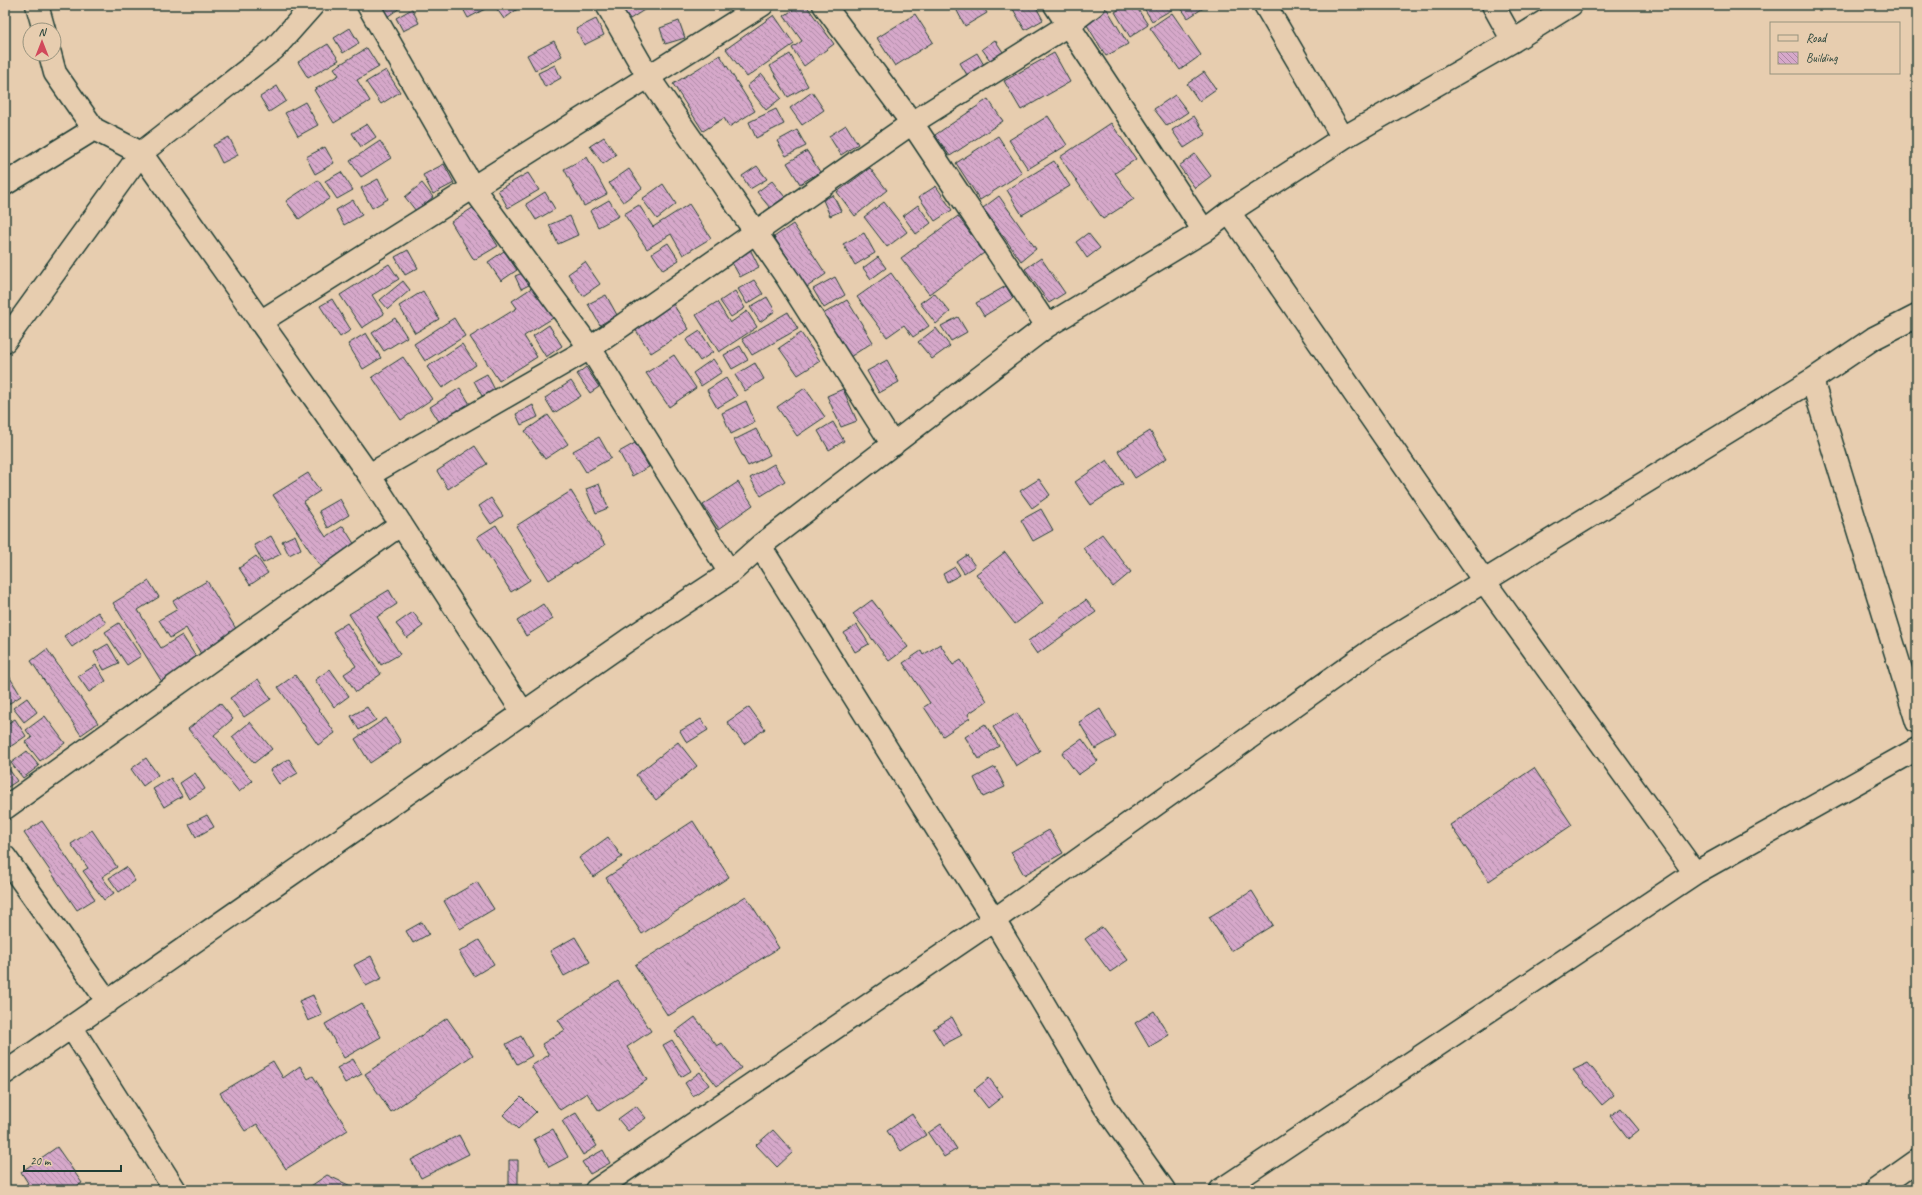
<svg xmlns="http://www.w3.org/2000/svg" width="1922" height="1195" viewBox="0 0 1922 1195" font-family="Caveat,sans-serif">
  <defs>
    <pattern id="building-back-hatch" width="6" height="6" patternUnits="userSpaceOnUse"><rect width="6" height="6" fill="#d6a8ca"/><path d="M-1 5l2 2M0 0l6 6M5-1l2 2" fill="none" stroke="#ad8aa5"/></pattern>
  </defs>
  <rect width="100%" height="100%" fill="#e7cdaf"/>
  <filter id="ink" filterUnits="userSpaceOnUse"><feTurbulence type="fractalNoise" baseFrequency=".025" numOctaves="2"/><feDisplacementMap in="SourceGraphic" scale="8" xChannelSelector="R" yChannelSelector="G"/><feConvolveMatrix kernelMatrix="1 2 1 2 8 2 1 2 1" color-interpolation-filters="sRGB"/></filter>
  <g filter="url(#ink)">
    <!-- building -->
    <path fill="url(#building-back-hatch)" stroke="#1f3d34" d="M379 5H404L387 17Z
      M461 5H483L485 9 468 18Z
      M494 5H523L504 19Z
      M621 5H652L630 19Z
      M800 5H806L834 44 804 66 792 48 802 41 784 16Z
      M954 5H982L987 13 965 26Z
      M1020 5H1035L1043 20 1025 30 1013 9Z
      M1126 5H1135L1148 25 1130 37 1115 12Z
      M1142 5H1170L1173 9 1152 21Z
      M1179 5H1208L1188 18Z
      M412 9 419 23 403 31 396 18Z
      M1107 9 1128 44 1106 56 1085 22Z
      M1172 13 1201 55 1180 70 1150 28Z
      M915 14 933 42 895 66 877 38Z
      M774 15 794 44 747 77 726 49Z
      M596 19 604 35 584 45 576 29Z
      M679 21 685 38 665 44 660 28Z
      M350 28 359 43 343 53 334 38Z
      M995 40 1005 55 992 63 982 49Z
      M554 41 562 56 535 70 527 55Z
      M328 44 339 60 308 78 298 62Z
      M367 48 379 67 357 80 370 101 334 123 314 90 339 75 334 68Z
      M977 53 984 65 967 75 960 63Z
      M1054 53 1070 82 1021 110 1004 81Z
      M790 54 808 86 788 97 770 66Z
      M720 55 755 111 729 127 724 118 703 131 673 84Z
      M555 65 561 78 545 87 538 73Z
      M386 70 400 92 381 104 366 82Z
      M1204 72 1216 89 1199 101 1187 84Z
      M762 74 781 98 766 110 747 86Z
      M277 86 286 101 269 112 260 97Z
      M812 92 824 110 802 125 790 108Z
      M1175 95 1188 112 1167 126 1154 109Z
      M988 99 1003 121 950 156 935 135Z
      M305 102 318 125 298 136 285 113Z
      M776 109 784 124 756 138 749 122Z
      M1048 116 1067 145 1028 169 1009 140Z
      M1194 116 1206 134 1184 148 1172 130Z
      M1111 123 1136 159 1115 173 1134 199 1103 219 1060 157Z
      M367 124 376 137 361 147 352 133Z
      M846 125 858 144 841 155 829 136Z
      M797 130 806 146 786 156 777 141Z
      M998 136 1022 173 980 200 956 163Z
      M229 137 238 155 222 163 213 145Z
      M604 137 616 155 603 164 590 146Z
      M380 141 391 158 361 177 350 161Z
      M325 147 334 163 315 174 306 157Z
      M807 151 820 172 800 184 787 163Z
      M1195 154 1211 176 1195 188 1179 166Z
      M587 157 607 194 584 206 564 169Z
      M1054 161 1070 186 1022 215 1007 190Z
      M444 164 454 183 433 194 423 175Z
      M757 166 767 179 750 189 742 176Z
      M870 168 887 190 855 216 837 192Z
      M629 169 642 188 623 202 609 183Z
      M341 172 353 190 337 199 325 181Z
      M528 173 539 190 508 208 498 190Z
      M378 179 388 199 372 208 361 188Z
      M318 180 330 198 299 219 286 201Z
      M772 181 785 197 770 208 757 192Z
      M422 183 433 197 416 211 405 197Z
      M663 184 676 204 657 219 642 199Z
      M936 186 952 210 935 221 919 197Z
      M545 192 555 209 536 220 526 204Z
      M833 195 841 211 830 216 823 200Z
      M999 196 1036 249 1021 261 983 208Z
      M353 200 362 215 344 225 336 210Z
      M609 200 619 216 598 227 590 211Z
      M884 202 907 232 887 247 864 217Z
      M689 204 711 238 683 255 671 234 647 249 624 214 639 205 653 227Z
      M918 205 931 223 916 234 903 216Z
      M474 207 498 246 474 260 451 222Z
      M570 216 578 235 558 244 549 225Z
      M958 216 984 253 929 294 901 258Z
      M793 224 826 274 807 287 774 237Z
      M864 233 875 253 855 265 843 244Z
      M1088 233 1100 248 1087 258 1076 242Z
      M668 243 679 260 663 270 652 253Z
      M750 249 759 267 740 277 730 259Z
      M408 250 418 268 405 275 395 257Z
      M504 251 517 270 501 281 488 262Z
      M878 257 886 268 871 279 863 268Z
      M1041 258 1065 293 1049 303 1025 269Z
      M585 262 600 284 583 296 568 274Z
      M389 264 399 279 372 295 384 314 362 328 340 295Z
      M525 272 531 284 521 289 515 276Z
      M891 273 929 326 913 337 904 325 887 337 857 297Z
      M835 277 845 295 824 308 813 289Z
      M754 280 763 294 747 304 738 289Z
      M403 281 410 290 388 309 380 300Z
      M1006 286 1013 298 984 316 976 303Z
      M533 287 553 318 524 336 537 357 499 381 470 337 517 308 512 301Z
      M423 291 439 319 415 333 399 306Z
      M735 291 745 308 731 317 720 301Z
      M934 293 950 312 936 324 920 303Z
      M606 295 617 315 600 325 588 304Z
      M767 297 775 311 760 322 750 307Z
      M332 299 351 330 340 337 320 306Z
      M847 300 873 342 850 357 823 314Z
      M717 302 730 323 747 311 757 327 719 352 696 315Z
      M673 304 689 329 651 353 635 329Z
      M788 312 798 329 752 355 742 339Z
      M958 317 967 332 951 341 941 326Z
      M395 318 407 337 384 351 372 333Z
      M454 318 465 336 425 361 414 344Z
      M549 325 562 346 546 357 533 336Z
      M936 328 950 346 932 359 918 342Z
      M700 331 713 352 700 361 686 340Z
      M366 333 381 358 363 369 348 344Z
      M801 333 820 361 798 375 779 348Z
      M462 344 476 365 442 388 427 367Z
      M740 346 748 360 732 369 724 355Z
      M674 355 696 388 669 407 646 373Z
      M403 357 432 399 401 420 372 377Z
      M713 359 722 372 701 386 693 373Z
      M887 360 899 382 879 393 867 371Z
      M755 363 764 379 745 391 735 375Z
      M586 367 599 387 590 393 577 374Z
      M487 374 495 390 482 396 474 381Z
      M726 378 737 396 717 408 707 390Z
      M571 381 581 396 554 413 545 398Z
      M460 388 470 404 440 423 430 407Z
      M805 388 825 417 797 436 777 407Z
      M843 389 857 421 841 427 827 396Z
      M746 401 755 422 731 434 722 413Z
      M533 405 538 417 521 425 516 414Z
      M548 415 568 444 545 459 525 431Z
      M833 422 844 441 829 450 818 431Z
      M756 429 770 455 748 466 734 440Z
      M1150 431 1167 458 1135 478 1118 451Z
      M599 437 611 458 586 472 573 451Z
      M635 443 649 467 632 476 619 452Z
      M475 446 487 464 448 489 437 471Z
      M1107 460 1123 484 1091 505 1075 482Z
      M774 464 785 481 761 496 750 478Z
      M308 473 320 491 303 502 326 537 343 526 358 550 324 572 273 495Z
      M1039 479 1050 495 1032 508 1020 491Z
      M738 482 753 505 719 529 703 505Z
      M599 484 608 508 596 513 586 489Z
      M571 491 605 545 549 580 516 526Z
      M491 498 503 516 491 524 479 506Z
      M340 499 349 515 328 528 319 511Z
      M1041 509 1053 530 1033 541 1021 520Z
      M496 525 530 580 511 592 477 537Z
      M1102 534 1131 572 1113 587 1083 548Z
      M295 535 301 549 289 555 282 541Z
      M271 536 281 554 263 563 254 545Z
      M1005 552 1043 603 1015 624 976 574Z
      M967 555 975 566 964 573 957 562Z
      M256 556 268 573 250 585 239 568Z
      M955 567 960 575 947 582 943 574Z
      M149 581 159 597 138 610 161 648 182 635 198 660 162 682 113 603Z
      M207 581 238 632 201 654 186 628 170 638 159 620 178 609 173 601Z
      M389 590 397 604 377 617 400 654 381 665 349 614Z
      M872 600 908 647 889 661 853 614Z
      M1086 600 1096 612 1037 654 1028 641Z
      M543 604 553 619 526 636 517 621Z
      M98 612 106 623 72 647 64 636Z
      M413 612 423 626 407 638 396 624Z
      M119 623 141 656 127 665 105 632Z
      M347 623 381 674 356 692 344 674 356 666 333 632Z
      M857 625 869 644 855 652 844 633Z
      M108 644 119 663 104 670 94 652Z
      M940 644 953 665 961 660 987 701 968 714 970 718 943 736 924 707 930 703 903 663 921 651 923 655Z
      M47 649 98 723 81 735 31 661Z
      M96 665 106 681 89 692 78 676Z
      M330 669 349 696 334 707 315 680Z
      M295 675 335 733 318 745 278 687Z
      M9 676 21 696 5 706V679Z
      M258 679 271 699 244 717 230 698Z
      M27 698 37 712 24 722 13 708Z
      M220 703 233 719 214 735 252 781 239 792 188 729Z
      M367 707 376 720 359 730 351 716Z
      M749 707 765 729 744 744 727 722Z
      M1100 709 1116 737 1095 749 1079 722Z
      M1017 713 1040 751 1016 766 993 727Z
      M45 716 65 743 40 761 25 742 32 738 26 730Z
      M386 718 401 742 370 763 355 739Z
      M15 719 26 736 10 747 5 739V725Z
      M701 719 708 730 687 743 680 731Z
      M250 722 272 749 254 763 232 737Z
      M985 724 999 746 979 759 965 737Z
      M1082 739 1098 761 1078 775 1062 753Z
      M678 742 697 766 656 800 636 775Z
      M27 751 39 766 23 778 11 763Z
      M146 758 158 775 143 786 131 769Z
      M289 759 298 773 279 784 270 770Z
      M5 763 17 781 5 789Z
      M995 767 1005 787 983 797 974 778Z
      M1534 768 1572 825 1489 881 1450 825Z
      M195 773 205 789 189 799 180 783Z
      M171 778 182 796 164 807 153 789Z
      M207 815 214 827 196 837 189 824Z
      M42 821 95 899 77 910 24 833Z
      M693 821 729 877 642 934 606 878Z
      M92 830 117 867 102 877 114 893 104 900 83 871 88 868 71 844Z
      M1049 830 1063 853 1024 875 1011 852Z
      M608 837 622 857 593 877 579 858Z
      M126 867 135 881 119 892 109 878Z
      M477 882 494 909 460 929 444 901Z
      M1252 891 1273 925 1231 951 1209 917Z
      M746 896 779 948 668 1016 635 965Z
      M422 922 429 934 413 943 406 931Z
      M1102 927 1128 960 1110 972 1085 939Z
      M575 937 590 962 564 976 550 951Z
      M479 940 494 964 474 976 459 952Z
      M371 956 382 978 366 986 354 965Z
      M618 981 651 1031 627 1047 647 1080 599 1111 587 1093 560 1110 531 1066 549 1055 542 1044 565 1030 558 1020Z
      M313 995 322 1015 308 1021 299 1001Z
      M362 1003 381 1037 344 1058 325 1024Z
      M1154 1011 1169 1035 1149 1047 1135 1023Z
      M695 1017 717 1046 722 1043 741 1068 717 1086 675 1032Z
      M952 1017 962 1035 943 1045 933 1029Z
      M447 1018 473 1055 391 1112 365 1074Z
      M521 1036 532 1056 517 1064 506 1044Z
      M672 1040 691 1071 681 1077 663 1045Z
      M353 1059 362 1074 345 1083 337 1068Z
      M273 1061 283 1078 300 1066 308 1079 313 1076 348 1130 286 1169 257 1124 245 1131 220 1093Z
      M1588 1063 1614 1095 1602 1105 1573 1070Z
      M700 1072 709 1085 693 1096 685 1083Z
      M989 1078 1003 1096 988 1108 974 1090Z
      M521 1097 536 1112 518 1129 503 1115Z
      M636 1106 646 1118 628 1131 618 1119Z
      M1621 1108 1639 1130 1628 1139 1610 1116Z
      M576 1113 597 1146 583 1155 562 1121Z
      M912 1114 926 1135 901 1151 887 1131Z
      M941 1124 957 1149 944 1157 928 1133Z
      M553 1129 568 1157 549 1167 534 1139Z
      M773 1130 793 1152 777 1167 756 1145Z
      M459 1135 469 1154 421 1178 411 1160Z
      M57 1147 82 1183 71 1190H18L28 1183 21 1172Z
      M603 1150 610 1163 590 1174 582 1162Z
      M509 1160H518V1185H509Z
      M327 1175 355 1188V1190H305Z"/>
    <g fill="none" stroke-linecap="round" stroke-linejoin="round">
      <defs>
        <path id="minor" d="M37 5 44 30
          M368 5 473 188 590 348 730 573
          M607 5 649 78 788 279 893 445
          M824 5 912 123 1047 326
          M1055 5 1204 231
          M1265 5 1343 138
          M1493 5 1513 41
          M50 54 55 73 94 129
          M5 184 94 129 141 153 369 475 524 714
          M1229 212 1484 581 1695 873
          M260 322 762 5
          M5 341 141 153 274 49 313 5
          M1812 380 1917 722
          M369 475 590 348 912 123 1068 25 1094 5
          M760 546 994 920 1105 1107 1164 1190
          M5 808 401 524
          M5 857 108 1002
          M72 1028 175 1190
          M5 1073 628 640 730 573 760 546 1047 326 1204 231 1229 212 1343 138 1513 41 1571 5
          M596 1190 994 920 1372 650 1812 380 1874 338 1917 316
          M1221 1190 1695 873 1917 749
          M1876 1190 1917 1161"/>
      </defs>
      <!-- minor casing -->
      <use href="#minor" stroke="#1f3d34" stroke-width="25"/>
      <!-- minor -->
      <use href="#minor" stroke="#e7cdaf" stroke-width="22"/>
    </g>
  </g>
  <!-- margin -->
  <rect width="1922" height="1195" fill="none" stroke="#e7cdaf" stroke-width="20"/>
  <rect x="10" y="10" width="1902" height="1175" fill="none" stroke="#1f3d34" stroke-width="1.5" filter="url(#ink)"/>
  <!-- legend -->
  <rect x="1770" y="22" width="130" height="52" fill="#e7cdaf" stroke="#97937e"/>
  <rect x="1778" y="35" width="20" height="6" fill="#e7cdaf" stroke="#97937e"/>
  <text x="1806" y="42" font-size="12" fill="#1f3d34">Road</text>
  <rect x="1778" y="52" width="20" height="12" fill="url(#building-back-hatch)" stroke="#97937e"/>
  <text x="1806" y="62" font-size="12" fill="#1f3d34">Building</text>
  <!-- north arrow -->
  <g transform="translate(42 42)"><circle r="19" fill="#e7cdaf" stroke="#97937e"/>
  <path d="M0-3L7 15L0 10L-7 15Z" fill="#d1495b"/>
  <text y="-6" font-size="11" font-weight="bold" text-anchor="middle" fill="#1f3d34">N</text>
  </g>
  <!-- scale -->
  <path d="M24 1165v6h97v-6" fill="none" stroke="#1f3d34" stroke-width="2"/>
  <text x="30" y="1165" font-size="12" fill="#1f3d34" stroke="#e7cdaf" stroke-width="3" paint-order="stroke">20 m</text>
</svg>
